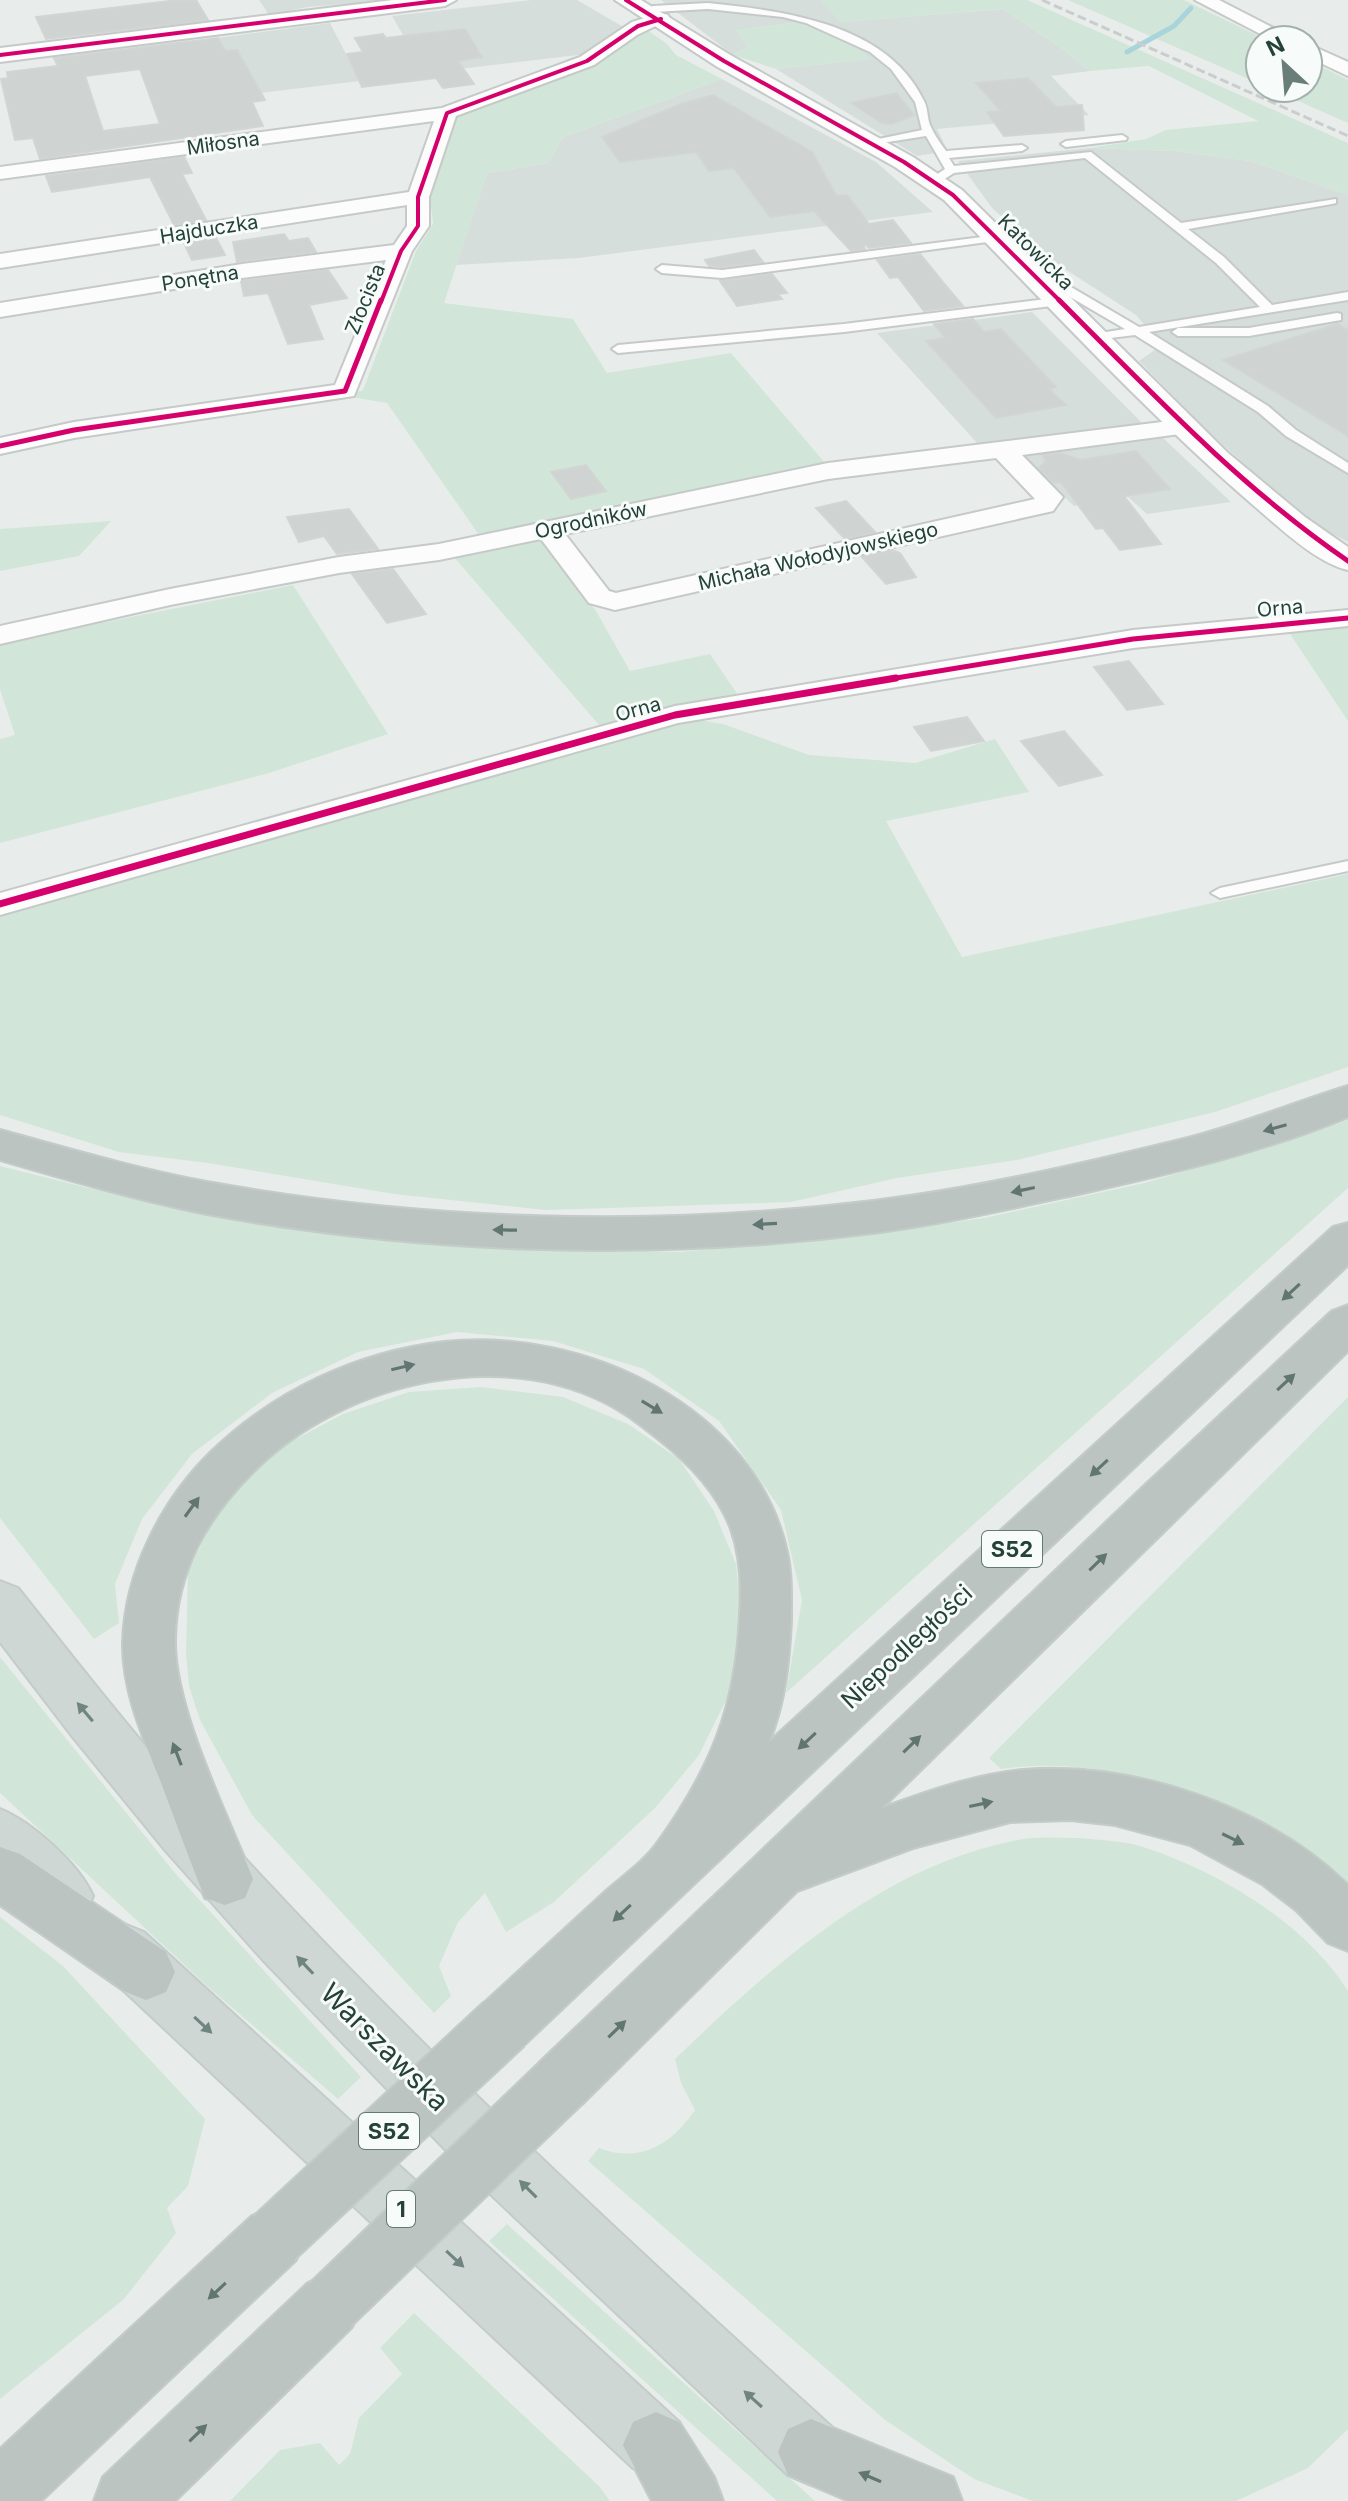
<svg xmlns="http://www.w3.org/2000/svg" width="1348" height="2501" viewBox="0 0 1348 2501" font-family="Inter,sans-serif">
  <rect width="100%" height="100%" fill="#e8edeb"/>
  <!-- built -->
  <path fill="#d6dedb" d="M259 0H393L308 7 269 15Z
    M531 0H577L632 32 595 53 425 73 392 16Z
    M661 0H821L841 22 1003 9 1060 47 1090 71 1051 76 1089 115 937 129 948 151 917 156 776 69 871 59 843 40 798 22 737 30 747 48 733 55Z
    M330 23 360 81 201 100 179 43Z
    M722 79 876 162 933 212 579 258 456 265 487 173 548 163 563 137Z
    M1090 148 1174 151 1251 161 1348 195V542L1323 529 1263 482 1203 426 1139 361 1162 345 1136 315 1051 260 992 208 958 161Z
    M1032 312 1144 425 978 444 877 333Z
    M1162 437 1231 502 1147 514 1128 497 1074 506 1019 454Z"/>
  <!-- green -->
  <path fill="#d1e6d8" d="M821 0H1027L1348 143V195L1251 161 1174 151 1090 148 1146 139 1166 130 1258 121 1149 66 1090 71 1060 47 1003 9 841 22Z
    M1068 0H1184L1267 40H1260V84Z
    M798 22 843 40 872 59 776 69 733 55 747 48 736 30Z
    M647 30 666 43 676 55 722 79 563 137 548 163 487 173 444 303 573 319 607 373 731 353 826 464 479 535 387 403 345 396 363 390 416 251 433 224 430 196 455 118 468 111 591 64Z
    M1308 60 1348 80V123L1269 88H1308Z
    M111 521 79 556 0 571V529Z
    M539 538 596 611 630 671 710 654 738 695 599 725 454 557Z
    M293 585 388 734 266 774 0 843V739L15 735 0 689V643Z
    M1348 625V721L1288 631Z
    M693 719 723 724 809 755 915 763 995 739 1029 792 886 821 962 957 1348 874V1067L1215 1112 1017 1160 897 1178 791 1202 546 1210 394 1194 208 1163 119 1152 0 1115V915Z
    M1348 1120V1188L786 1693 802 1600 781 1510 719 1421 644 1369 553 1341 457 1332 358 1352 272 1393 192 1454 142 1519 115 1584 119 1623 94 1639 0 1518V1166L165 1207 312 1233 497 1247 680 1252 862 1235 984 1218 1144 1183 1274 1146Z
    M480 1387 563 1397 628 1424 679 1459 714 1511 736 1564 743 1632 729 1694 699 1755 655 1808 554 1902 506 1932 485 1893 458 1922 439 1966 451 1996 434 2013 252 1815 200 1720 189 1686 186 1652 188 1572 217 1512 279 1448 343 1414 409 1392Z
    M1348 1397V1886C1324 1868 1300 1844 1274 1830 1194 1787 1093 1755 1001 1769L989 1758Z
    M0 1657 175 1873 361 2077 338 2099 207 1986 0 1793Z
    M1080 1838C1099 1840 1122 1841 1140 1846 1217 1870 1304 1922 1348 1991V2429L1308 2468 1236 2501H1033L974 2479 885 2420 588 2161 599 2148C640 2164 672 2144 695 2110L681 2083 675 2059C771 1967 879 1868 1013 1841 1034 1836 1058 1838 1080 1838Z
    M0 1917 63 1966 205 2119 188 2186 167 2208 176 2233 124 2299 0 2399Z
    M507 2224 815 2501H777L489 2241Z
    M414 2313 599 2486 610 2501H230L280 2450 320 2443 339 2465 350 2454 359 2418 402 2374 380 2348Z"/>
  <g fill="none" stroke-linecap="round" stroke-linejoin="round">
    <!-- stream -->
    <path stroke="#a9d4db" stroke-width="5" d="M1127 52 1174 26 1191 8"/>
  </g>
  <!-- building -->
  <path fill="#cfd4d2" stroke="#d1d6d4" stroke-width="2" fill-rule="evenodd" d="M178 0H196L208 20 46 39 36 17Z
    M465 29 482 57 458 61 474 84 443 88 436 78 362 87 347 54 363 52 355 38 383 34 386 38Z
    M218 38 225 51 237 50 265 100 252 102 263 126 40 159 33 138 15 140 1 79 8 78 7 72 58 66 54 58ZM140 69 160 124 103 131 85 76Z
    M1028 78 1056 107 1082 105 1084 130 1004 136 987 112 1001 111 976 83Z
    M896 93 914 115 892 124 882 123 851 103Z
    M713 95 812 152 836 195 848 196 869 224 893 220 911 243 869 248 866 245H863L865 249 851 251 814 211 770 217 734 168 709 171 696 152 620 162 602 137 681 104Z
    M184 157 192 173 182 174 206 220 174 225 150 177 52 192 46 176Z
    M284 234 289 241 308 238 316 252 237 262 233 242Z
    M216 238 225 255 192 260 184 243Z
    M754 250 763 262 722 267 709 266 705 260Z
    M920 254 946 286 963 306 924 311 898 277 890 278 877 260Z
    M328 270 347 298 309 305 323 339 288 344 268 293 244 296 241 281Z
    M772 274 787 293 778 294 782 299 737 306 720 281Z
    M973 319 984 332 1001 329 1056 387 1049 389 1066 405 996 418 926 341 945 338 934 324Z
    M1337 324 1348 330V436L1223 360Z
    M1136 451 1170 489 1124 496 1161 544 1120 550 1103 528 1096 529 1061 482 1054 483 1039 468 1046 461 1042 455 1060 453 1080 460Z
    M586 465 606 491 571 499 551 472Z
    M846 501 875 532 845 539 816 508Z
    M349 509 378 549 337 554 324 536 299 542 287 517Z
    M892 550 900 553 916 577 886 584 862 557Z
    M393 569 426 614 387 623 352 574Z
    M1129 661 1163 704 1127 710 1094 667Z
    M967 717 984 741 931 751 914 727Z
    M1064 731 1075 744 1102 775 1059 786 1021 741Z"/>
  <g fill="none" stroke-linecap="round" stroke-linejoin="round">
    <defs>
      <path id="service" d="M708 3C784 11 887 23 924 101 928 108 927 117 930 125 934 134 940 143 946 151L1022 145 1027 148 1022 151 949 158 954 166 1091 152 1181 223 1336 199V203L1332 204 1188 229 1224 257 1272 305 1348 292V300L1149 332 1268 406 1296 430 1348 463V473L1286 436 1258 412 1135 335 1094 340V334L1125 329 1029 273V267H1037L1139 327 1260 307 1216 263 1085 158 954 173 938 183H930V179L945 169 926 136 869 145 864 142 922 130 915 102 891 69 870 52 806 23 783 17 708 9 653 12 648 9 653 6Z
        M1122 135 1127 138 1126 140 1066 147 1061 144 1066 141Z
        M998 235 1002 236V240L722 278 662 273 656 269 662 265 722 270Z
        M1063 297 1069 301 1067 304 844 332 618 353 612 349 618 345 844 324Z
        M1337 313 1341 314V320L1249 336H1178L1172 332 1178 328H1249Z
        M1348 861V871L1220 898 1211 893 1220 888Z"/>
      <path id="minor" d="M1195 0H1219L1297 40H1272Z
        M661 13 668 15 670 19 637 35 594 65 456 116 429 197V226L412 251 354 396 74 438 0 454V438L74 422 335 385 386 260 242 278 0 317V303L242 264 394 245 407 226V205L0 268V254L409 192 434 121 0 179V167L442 108 580 57 632 22Z
        M1308 44 1348 62V76L1308 57Z
        M1186 419 1195 422 1199 427 1195 432 1022 455 1063 497 1053 511 615 610 589 603 541 539 439 560 339 573 170 605 0 644V626L170 589 339 557 439 544 828 463ZM996 458 1035 499 616 593 609 591 565 534 828 479Z
        M1348 610V626L1133 648 678 723 0 915V893L675 706 1133 630Z"/>
      <path id="tertiary" d="M393 0H456L445 6 0 62V48Z
        M615 0H641L732 56 913 157 962 190 1228 453 1305 517 1348 547V570C1316 563 1278 526 1253 505 1144 411 1046 303 944 200L895 167 716 66Z"/>
      <path id="primary" d="M0 1581 18 1588C79 1665 140 1743 206 1816 403 2034 617 2232 834 2429L844 2452 834 2475 811 2485 788 2475 467 2172 263 1960 165 1850 72 1736 0 1642Z
        M0 1809C32 1822 79 1864 93 1896L85 1915 65 1923 45 1915 0 1872Z
        M124 1924 144 1932 679 2422 689 2445 679 2468 656 2478 633 2468 104 1972 96 1952 104 1932Z"/>
      <path id="motorway" d="M1348 1086V1117C1263 1152 1173 1173 1083 1193 1013 1208 944 1224 873 1233 654 1261 424 1254 207 1214 137 1200 68 1180 0 1160V1130C69 1149 137 1169 207 1182 424 1221 654 1228 873 1201 978 1188 1082 1164 1184 1139 1240 1125 1293 1103 1348 1086Z
        M1348 1223V1265L525 2044 504 2053 483 2044 475 2024 483 2004C524 1966 565 1929 606 1891 623 1876 645 1861 658 1842 711 1768 736 1707 740 1615 742 1586 741 1557 731 1529 717 1492 688 1462 657 1438 647 1430 636 1421 625 1414 512 1341 344 1380 253 1472 207 1518 176 1571 175 1639 173 1706 227 1814 253 1879L245 1898 225 1905 205 1898C190 1862 177 1825 163 1788 145 1741 122 1693 123 1642 125 1571 162 1500 211 1452 274 1391 357 1352 444 1342 582 1327 755 1406 787 1552 792 1574 791 1598 791 1621 789 1663 785 1703 769 1742L1333 1227Z
        M1348 1305V1351L882 1808C926 1792 976 1774 1023 1770 1135 1761 1268 1807 1348 1885V1951L1328 1943 1297 1911 1262 1884 1190 1845 1115 1825 1070 1820 1010 1822 913 1848 797 1891 582 2104 561 2113 540 2104 531 2083 540 2062 1142 1488 1332 1311Z
        M0 1847 20 1854 166 1952 175 1972 166 1992 146 2000 126 1992 0 1905Z
        M274 2207 296 2216 305 2238 296 2260 41 2501H0V2449L252 2216Z
        M330 2273 352 2283 362 2305 352 2327 175 2501H94L103 2477 308 2283Z
        M656 2412 679 2422 714 2477 723 2501H652L623 2445 633 2422Z
        M811 2419 953 2477 962 2501H849L788 2475 778 2452 788 2429Z"/>
    </defs>
    <!-- service casing -->
    <use href="#service" stroke="#c5cac8" stroke-width="4"/>
    <!-- minor casing -->
    <use href="#minor" stroke="#c5cac8" stroke-width="4"/>
    <!-- tertiary casing -->
    <use href="#tertiary" stroke="#c5cac8" stroke-width="4"/>
    <!-- primary casing -->
    <use href="#primary" stroke="#c3ccc9" stroke-width="4"/>
    <!-- motorway casing -->
    <use href="#motorway" stroke="#c3ccc9" stroke-width="4"/>
    <!-- service -->
    <use href="#service" fill="#fcfcfc" fill-rule="evenodd"/>
    <!-- minor -->
    <use href="#minor" fill="#fcfcfc" fill-rule="evenodd"/>
    <!-- tertiary -->
    <use href="#tertiary" fill="#fcfcfc" fill-rule="evenodd"/>
    <!-- primary -->
    <use href="#primary" fill="#cfd7d5" fill-rule="evenodd"/>
    <!-- motorway -->
    <use href="#motorway" fill="#bcc4c2" fill-rule="evenodd"/>
    <!-- rail -->
    <path stroke="#c9cdcc" stroke-width="3" stroke-dasharray="9 4" stroke-linecap="butt" d="M1042 0 1348 136"/>
    <defs>
      <path id="motorway-bridge" d="M274 2238 504 2024
        M330 2305 561 2083"/>
    </defs>
    <!-- motorway-bridge casing -->
    <use href="#motorway-bridge" stroke="#c3ccc9" stroke-width="63" stroke-linecap="butt"/>
    <!-- motorway-bridge -->
    <use href="#motorway-bridge" stroke="#bcc4c2" stroke-width="59"/>
    <defs>
      <path id="cycleway-far2" d="M626 0 724 61 904 162 953 195 1061 302
        M0 55 445 0
        M381 302 401 251 418 226V197L447 113 587 61 638 26 661 19"/>
      <path id="cycleway-far1" d="M1059 300C1151 392 1240 487 1348 561
        M0 446 74 430 345 391 381 300
        M884 680 1133 639 1348 618"/>
      <path id="cycleway" d="M0 904 675 715 896 678"/>
    </defs>
    <!-- cycleway-far2 casing -->
    <use href="#cycleway-far2" stroke="#f7fbf9" stroke-width="7"/>
    <!-- cycleway-far1 casing -->
    <use href="#cycleway-far1" stroke="#f7fbf9" stroke-width="8"/>
    <!-- cycleway casing -->
    <use href="#cycleway" stroke="#f7fbf9" stroke-width="11"/>
    <!-- cycleway-far2 -->
    <use href="#cycleway-far2" stroke="#d6006c" stroke-width="4"/>
    <!-- cycleway-far1 -->
    <use href="#cycleway-far1" stroke="#d6006c" stroke-width="5"/>
    <!-- cycleway -->
    <use href="#cycleway" stroke="#d6006c" stroke-width="7"/>
  </g>
  <!-- one-way arrows -->
  <defs><path id="oneway-solid" d="M-6-.8H1V-3.2L6.5 0L1 3.2V.8H-6Z" transform="scale(2)"/></defs>
  <g fill="#617670">
    <use href="#oneway-solid" transform="translate(1275 1128) rotate(164)"/>
    <use href="#oneway-solid" transform="translate(1023 1190) rotate(168)"/>
    <use href="#oneway-solid" transform="translate(765 1224) rotate(177)"/>
    <use href="#oneway-solid" transform="translate(505 1230) rotate(-179)"/>
    <use href="#oneway-solid" transform="translate(1291 1292) rotate(137)"/>
    <use href="#oneway-solid" transform="translate(403 1367) rotate(-13)"/>
    <use href="#oneway-solid" transform="translate(1286 1382) rotate(-43)"/>
    <use href="#oneway-solid" transform="translate(652 1407) rotate(31)"/>
    <use href="#oneway-solid" transform="translate(1099 1468) rotate(137)"/>
    <use href="#oneway-solid" transform="translate(192 1507) rotate(-54)"/>
    <use href="#oneway-solid" transform="translate(1098 1562) rotate(-44)"/>
    <use href="#oneway-solid" transform="translate(807 1741) rotate(137)"/>
    <use href="#oneway-solid" transform="translate(912 1744) rotate(-44)"/>
    <use href="#oneway-solid" transform="translate(177 1754) rotate(-111)"/>
    <use href="#oneway-solid" transform="translate(981 1804) rotate(-12)"/>
    <use href="#oneway-solid" transform="translate(1233 1839) rotate(26)"/>
    <use href="#oneway-solid" transform="translate(622 1913) rotate(137)"/>
    <use href="#oneway-solid" transform="translate(617 2029) rotate(-44)"/>
    <use href="#oneway-solid" transform="translate(217 2291) rotate(137)"/>
    <use href="#oneway-solid" transform="translate(198 2433) rotate(-44)"/>
    <use href="#oneway-solid" transform="translate(870 2477) rotate(-157)"/>
  </g>
  <g fill="#718580">
    <use href="#oneway-solid" transform="translate(85 1712) rotate(-130)"/>
    <use href="#oneway-solid" transform="translate(305 1965) rotate(-133)"/>
    <use href="#oneway-solid" transform="translate(203 2025) rotate(43)"/>
    <use href="#oneway-solid" transform="translate(528 2189) rotate(-135)"/>
    <use href="#oneway-solid" transform="translate(455 2259) rotate(43)"/>
    <use href="#oneway-solid" transform="translate(753 2399) rotate(-138)"/>
  </g>
  <g text-anchor="middle" stroke-width="6" stroke-linejoin="round" paint-order="stroke">
    <!-- far-street labels -->
    <g font-size="20" fill="#24423a" stroke="#f7fbf9">
      <text transform="translate(223 143) rotate(-8)" y="7">Miłosna</text>
      <text transform="translate(209 229) rotate(-9)" y="7">Hajduczka</text>
      <text transform="translate(1036 252) rotate(45)" y="7">Katowicka</text>
      <text transform="translate(200 278) rotate(-9)" y="7">Ponętna</text>
      <text transform="translate(365 299) rotate(-68)" y="7">Złocista</text>
      <text transform="translate(591 520) rotate(-12)" y="7">Ogrodników</text>
      <text transform="translate(818 556) rotate(-13)" y="7">Michała Wołodyjowskiego</text>
      <text transform="translate(1280 608) rotate(-5)" y="7">Orna</text>
      <text transform="translate(638 709) rotate(-15)" y="7">Orna</text>
    </g>
    <!-- shield labels -->
    <g fill="#f7fbf9" stroke="#637a73" stroke-width="2">
      <rect x="982" y="1531" width="60" height="36" rx="6"/>
      <rect x="359" y="2113" width="60" height="36" rx="6"/>
      <rect x="387" y="2191" width="28" height="36" rx="6"/>
    </g>
    <g font-size="22" font-weight="bold" fill="#24423a">
      <text x="1012" y="1557">S52</text>
      <text x="389" y="2139">S52</text>
      <text x="401" y="2217">1</text>
    </g>
    <!-- street labels -->
    <g font-size="24" fill="#24423a" stroke="#f7fbf9">
      <text transform="translate(907 1647) rotate(-43)" y="8">Niepodległości</text>
    </g>
    <!-- near-street labels -->
    <g font-size="28" fill="#24423a" stroke="#f7fbf9">
      <text transform="translate(385 2047) rotate(45)" y="10">Warszawska</text>
    </g>
  </g>
  <!-- north arrow -->
  <g transform="translate(1284 64) rotate(334)"><circle r="38" fill="#f7fbf9" stroke="#a3b1ad" stroke-width="2"/>
  <path d="M0-6L14 30L0 20L-14 30Z" fill="#697e78"/>
  <text y="-12" font-size="22" font-weight="bold" text-anchor="middle" fill="#24423a">N</text>
  </g>
</svg>
